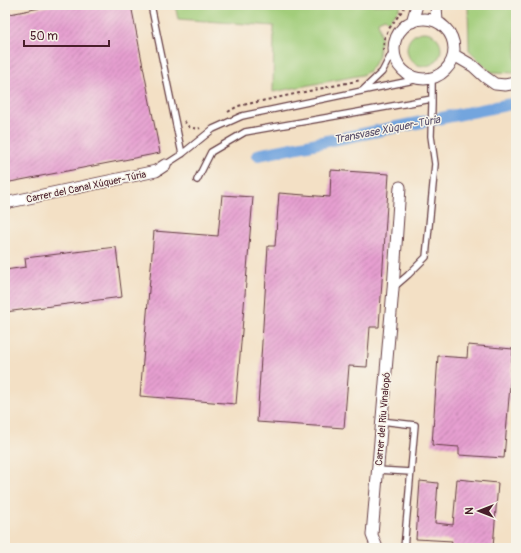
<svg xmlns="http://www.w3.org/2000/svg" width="521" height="553" viewBox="0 0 521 553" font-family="Pangolin,sans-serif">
  <defs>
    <pattern id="building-hatch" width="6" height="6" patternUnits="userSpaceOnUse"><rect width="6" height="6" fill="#e69fd0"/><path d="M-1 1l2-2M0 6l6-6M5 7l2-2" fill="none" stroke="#bc81a9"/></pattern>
  </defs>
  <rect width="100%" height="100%" fill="#f7f3e8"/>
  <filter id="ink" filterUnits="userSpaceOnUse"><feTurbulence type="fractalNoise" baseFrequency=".025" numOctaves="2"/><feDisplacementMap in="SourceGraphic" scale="8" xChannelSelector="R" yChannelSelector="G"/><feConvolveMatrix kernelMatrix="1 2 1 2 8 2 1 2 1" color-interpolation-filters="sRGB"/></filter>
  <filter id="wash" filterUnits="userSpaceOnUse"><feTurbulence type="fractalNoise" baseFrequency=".012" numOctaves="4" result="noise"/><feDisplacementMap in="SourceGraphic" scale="16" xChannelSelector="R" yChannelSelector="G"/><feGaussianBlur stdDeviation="0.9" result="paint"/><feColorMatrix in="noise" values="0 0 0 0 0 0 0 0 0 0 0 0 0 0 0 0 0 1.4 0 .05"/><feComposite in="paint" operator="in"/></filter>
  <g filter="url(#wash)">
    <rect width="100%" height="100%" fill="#f3e0c5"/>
    <!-- green -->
    <path fill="#a2cd7a" stroke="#767652" d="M175 5H401L398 11 388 21 385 18 378 21 381 38 378 58 369 71 362 75 273 92 274 26 178 19Z
      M468 5H516V73L491 72 469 50Z
      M407 49a17 17 0 1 1 34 0a17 17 0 1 1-34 0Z"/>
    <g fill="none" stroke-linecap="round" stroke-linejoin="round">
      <!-- canal -->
      <path stroke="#73a5de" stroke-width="12" d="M258 155 516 103"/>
    </g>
    <g id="blocks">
      <!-- building -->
      <path fill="url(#building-hatch)" d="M55 5H131L160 153 5 183V15Z
        M331 170 389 174 379 327H370L367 367 349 366 344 428 257 422 268 246H275L279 193 330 197Z
        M222 195 253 197 236 404 140 396 154 231 218 236Z
        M116 247 122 297 5 312V270L26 267 25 258Z
        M468 345 513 349 504 458 459 455V447L432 445 438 356 467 358Z
        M457 479 498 483 493 548H472L451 546 452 541 416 539 420 481 438 483 435 523 453 525Z"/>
    </g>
  </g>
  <g filter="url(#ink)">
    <use href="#blocks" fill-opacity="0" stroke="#633c42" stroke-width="1"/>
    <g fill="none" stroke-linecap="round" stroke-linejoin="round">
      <defs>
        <path id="lane" d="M151 5 182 154
          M363 90 382 72 394 49
          M165 165 182 154 213 129 242 116 419 79
          M197 180 211 152 245 132 432 99
          M393 288 408 275 426 257 435 164 431 136 432 104V79
          M381 421 415 425 404 548
          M377 470 411 472"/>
        <path id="street" d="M436 5 437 22
          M394 49a30 30 0 1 1 60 0a30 30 0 1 1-60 0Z
          M412 22 417 5
          M454 55 473 66 485 77 495 84 505 85 516 83
          M5 203 156 171 165 165
          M377 548 372 535 393 289 400 187"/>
      </defs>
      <!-- lane casing -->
      <use href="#lane" stroke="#633c42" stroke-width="8"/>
      <!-- street casing -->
      <use href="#street" stroke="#633c42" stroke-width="13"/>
      <!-- path -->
      <path stroke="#633c42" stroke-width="2" stroke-dasharray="3 3" stroke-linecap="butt" d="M383 51 384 39 388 30 404 8
        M228 112 238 106 361 80
        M184 121 189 127 198 129 200 128"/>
      <!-- lane -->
      <use href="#lane" stroke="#fff" stroke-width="5.5"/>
      <!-- street -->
      <use href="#street" stroke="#fff" stroke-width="11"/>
    </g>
  </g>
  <g text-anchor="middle" stroke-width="3" stroke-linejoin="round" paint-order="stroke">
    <!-- street labels -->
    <g font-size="10" fill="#4a1f2b" stroke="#f7f3e8">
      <text transform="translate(86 186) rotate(-12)" y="4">Carrer del Canal Xúquer-Túria</text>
      <text transform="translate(382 419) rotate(-85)" y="4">Carrer del Riu Vinalopó</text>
    </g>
    <!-- water labels -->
    <g font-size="11" font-style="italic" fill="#584e6a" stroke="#f7f3e8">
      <text transform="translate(387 129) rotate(-11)" y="4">Transvase Xùquer-Tùria</text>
    </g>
  </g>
  <!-- margin -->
  <rect width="521" height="553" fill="none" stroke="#f7f3e8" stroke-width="20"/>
  <!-- north arrow -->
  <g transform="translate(479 511) rotate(270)" stroke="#f7f3e8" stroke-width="3" paint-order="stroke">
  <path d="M0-3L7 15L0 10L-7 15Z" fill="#4a1f2b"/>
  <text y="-6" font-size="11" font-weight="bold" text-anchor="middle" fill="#4a1f2b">N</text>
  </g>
  <!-- scale -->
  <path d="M24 40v6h85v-6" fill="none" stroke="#4a1f2b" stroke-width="2"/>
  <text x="30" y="40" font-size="12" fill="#4a1f2b" stroke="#f7f3e8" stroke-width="3" paint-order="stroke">50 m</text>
</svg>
